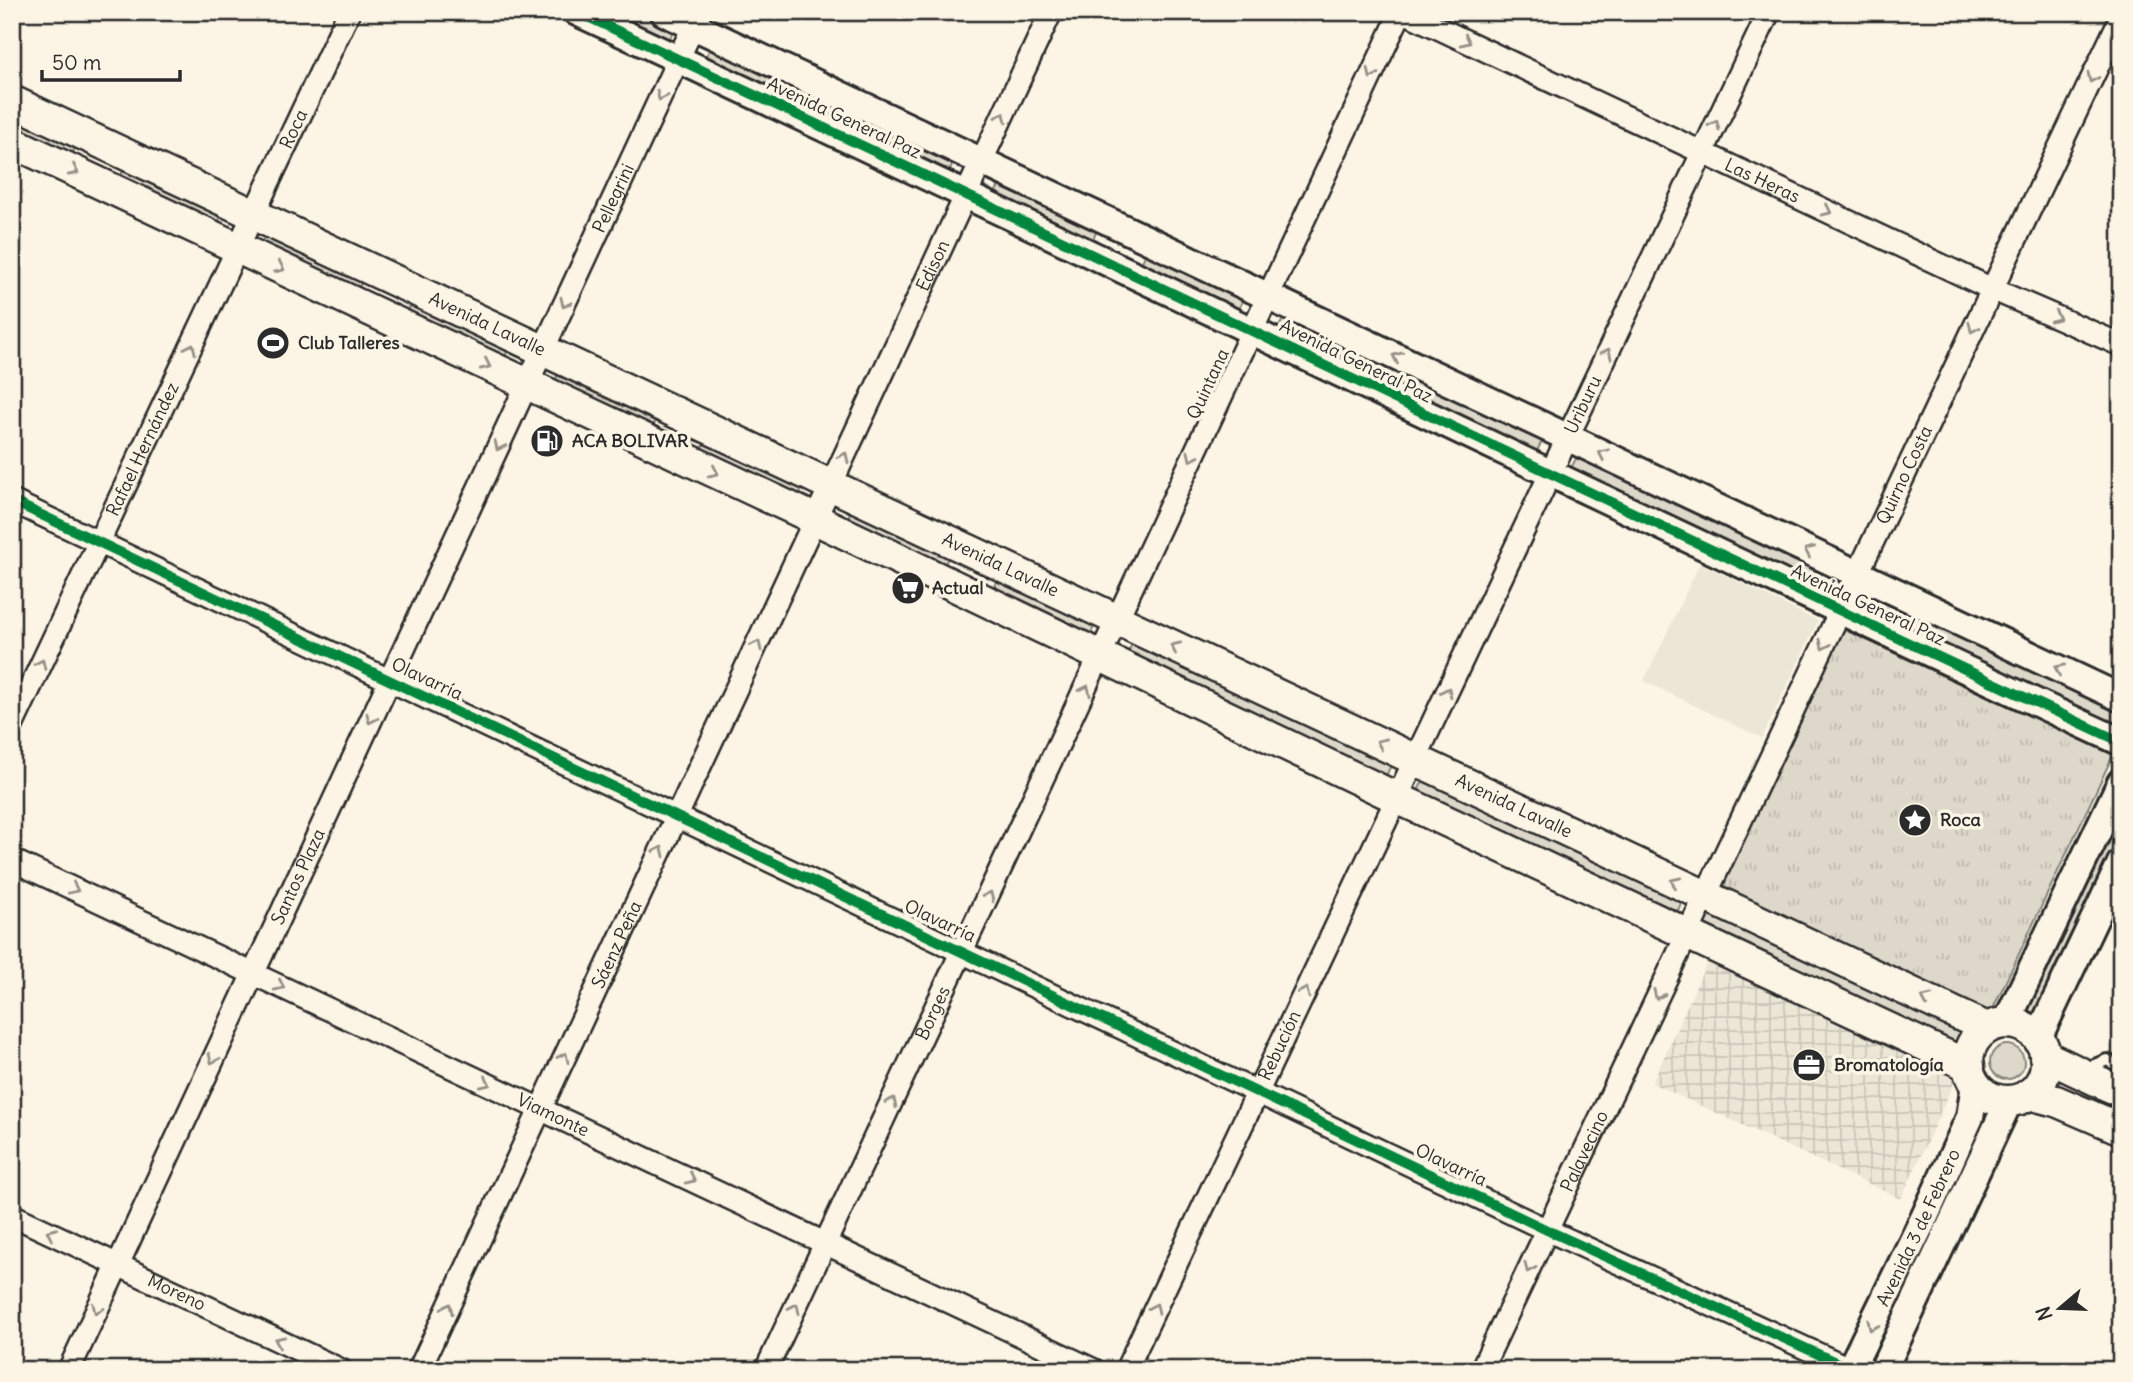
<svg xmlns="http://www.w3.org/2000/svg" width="2133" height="1382" viewBox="0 0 2133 1382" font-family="Delius,sans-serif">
  <defs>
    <pattern id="industrial-grid" width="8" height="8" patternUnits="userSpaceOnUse" patternTransform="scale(1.75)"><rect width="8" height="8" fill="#ece6d7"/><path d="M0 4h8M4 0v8" fill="none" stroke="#cbc5b9"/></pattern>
    <pattern id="park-tufts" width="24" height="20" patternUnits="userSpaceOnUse" patternTransform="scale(1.75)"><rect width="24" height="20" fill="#ded8ca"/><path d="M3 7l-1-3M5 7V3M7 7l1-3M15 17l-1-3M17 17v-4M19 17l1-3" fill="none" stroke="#bfbaae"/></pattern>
  </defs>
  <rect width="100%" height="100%" fill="#fcf5e5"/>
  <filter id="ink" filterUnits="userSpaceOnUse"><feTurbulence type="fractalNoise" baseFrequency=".0143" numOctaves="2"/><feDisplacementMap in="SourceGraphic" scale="14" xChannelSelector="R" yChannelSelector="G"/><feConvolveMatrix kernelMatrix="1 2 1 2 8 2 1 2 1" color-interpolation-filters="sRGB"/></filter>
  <g filter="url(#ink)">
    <!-- built -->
    <path fill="#ece6d7" d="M1700 563 1818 621 1762 738 1644 681Z"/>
    <!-- industrial -->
    <path fill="url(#industrial-grid)" d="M1709 958 1958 1074 1901 1199 1652 1083Z"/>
    <!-- grass -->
    <path fill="#ded8ca" stroke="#84827a" stroke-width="2" d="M601 12H641L675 28 667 44Z
      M712 44 809 90 802 105 705 59Z
      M12 110 78 141 71 157 12 129Z
      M858 112 955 159 948 175 851 128Z
      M127 164 224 210 217 226 119 179Z
      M1001 182 1098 228 1091 244 993 197Z
      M267 230 364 277 357 292 260 246Z
      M1147 251 1244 297 1237 313 1140 266Z
      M413 299 510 346 503 361 406 315Z
      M1285 315 1544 437 1536 453 1277 331Z
      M561 369 658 415 651 431 553 384Z
      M707 438 804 484 797 500 699 453Z
      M1579 453 1837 574 1830 590 1571 468Z
      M853 506 951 552 943 568 846 522Z
      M999 575 1097 621 1089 637 992 591Z
      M1879 595 2121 709V728L1871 611Z
      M1134 639 1393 761 1386 776 1127 655Z
      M1424 778 1683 899 1676 915 1417 793Z
      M2121 806V835L2034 1018 2023 1013Z
      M1709 909 1967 1031 1960 1047 1701 925Z
      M1990 1062a17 17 0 1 1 34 0a17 17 0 1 1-34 0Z"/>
    <!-- park -->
    <path fill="url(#park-tufts)" stroke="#84827a" stroke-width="2" d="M1843 629 2113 755 1990 1015 1721 886Z"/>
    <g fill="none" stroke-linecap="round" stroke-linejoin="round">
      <defs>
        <path id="service" d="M2085 1069 2107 1060 2121 1067"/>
        <g id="minor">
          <path id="s1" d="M1404 12 1992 289 2121 345"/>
          <path d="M12 501 1547 1230 1853 1370"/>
          <path id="s2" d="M12 726 349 12"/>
          <path id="s3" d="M12 860 1094 1370"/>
          <path id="s4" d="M12 1215 341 1370"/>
          <path id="s5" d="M69 1370 700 12"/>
          <path id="s6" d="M419 1370 1051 12"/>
          <path id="s7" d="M766 1370 1401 12"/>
          <path id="s8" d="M1126 1370 1769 12"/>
          <path id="s9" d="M1481 1370 2121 17"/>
        </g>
        <g id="tertiary">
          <path d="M577 12C1092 251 1602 502 2117 740L2121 739"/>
          <path d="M664 12 2121 698"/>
          <path d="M2006 1023 2121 782"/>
          <path d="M2038 1038 2121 863"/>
          <path id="s10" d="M1850 1370 1925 1216 1970 1117 1975 1084"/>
          <path d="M1883 1370 2009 1101"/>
        </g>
        <g id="secondary">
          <path id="s11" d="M12 101 1987 1028"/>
          <path d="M12 142 815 519 1397 798 1969 1066"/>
          <circle cx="2007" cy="1062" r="39"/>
          <path d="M2045 1056 2121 1092"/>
          <path d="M2029 1094 2056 1101 2121 1129"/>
        </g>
      </defs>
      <!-- service casing -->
      <use href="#service" stroke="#2b2b2b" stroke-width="16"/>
      <!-- minor casing -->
      <use href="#minor" stroke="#2b2b2b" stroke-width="26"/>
      <!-- tertiary casing -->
      <use href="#tertiary" stroke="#2b2b2b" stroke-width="32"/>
      <!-- secondary casing -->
      <use href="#secondary" stroke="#2b2b2b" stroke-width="35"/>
      <!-- service -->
      <use href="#service" stroke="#fcf5e5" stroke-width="10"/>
      <!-- minor -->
      <use href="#minor" stroke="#fcf5e5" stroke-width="21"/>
      <!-- tertiary -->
      <use href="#tertiary" stroke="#fcf5e5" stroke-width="26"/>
      <!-- secondary -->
      <use href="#secondary" stroke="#fcf5e5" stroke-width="30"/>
      <defs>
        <path id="cycleway" d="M577 12C1092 251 1602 502 2117 740L2121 739
          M12 501 1547 1230 1853 1370"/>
      </defs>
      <!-- cycleway casing -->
      <use href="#cycleway" stroke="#fcf5e5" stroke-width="15"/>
      <!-- cycleway -->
      <use href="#cycleway" stroke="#00873e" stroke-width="10"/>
    </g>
    <!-- one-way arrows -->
    <defs><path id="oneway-chevron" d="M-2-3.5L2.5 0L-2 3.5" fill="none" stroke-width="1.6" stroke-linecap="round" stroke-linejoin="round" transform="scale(1.75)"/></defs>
    <g stroke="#949088">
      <use href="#oneway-chevron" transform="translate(1466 41) rotate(25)"/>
      <use href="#oneway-chevron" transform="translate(1372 74) rotate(115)"/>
      <use href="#oneway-chevron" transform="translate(2092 78) rotate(115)"/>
      <use href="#oneway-chevron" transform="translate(661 96) rotate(115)"/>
      <use href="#oneway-chevron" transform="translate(1002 117) rotate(-65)"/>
      <use href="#oneway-chevron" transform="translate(1715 125) rotate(-65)"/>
      <use href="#oneway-chevron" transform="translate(74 171) rotate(25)"/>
      <use href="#oneway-chevron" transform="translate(1827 211) rotate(25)"/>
      <use href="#oneway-chevron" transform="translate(280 268) rotate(25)"/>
      <use href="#oneway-chevron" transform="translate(565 303) rotate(115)"/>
      <use href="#oneway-chevron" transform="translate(2056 317) rotate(24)"/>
      <use href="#oneway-chevron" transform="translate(1973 328) rotate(115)"/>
      <use href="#oneway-chevron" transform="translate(191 348) rotate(-65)"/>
      <use href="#oneway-chevron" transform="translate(1607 353) rotate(-65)"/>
      <use href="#oneway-chevron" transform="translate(1397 357) rotate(-155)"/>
      <use href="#oneway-chevron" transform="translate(486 365) rotate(25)"/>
      <use href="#oneway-chevron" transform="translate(499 446) rotate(115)"/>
      <use href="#oneway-chevron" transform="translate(1603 454) rotate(-155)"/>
      <use href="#oneway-chevron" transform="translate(844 457) rotate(-65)"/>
      <use href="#oneway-chevron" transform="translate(1192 457) rotate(115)"/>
      <use href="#oneway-chevron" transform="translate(714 472) rotate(25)"/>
      <use href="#oneway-chevron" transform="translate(1809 551) rotate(-155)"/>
      <use href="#oneway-chevron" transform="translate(757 645) rotate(-65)"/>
      <use href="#oneway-chevron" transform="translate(1824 645) rotate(115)"/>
      <use href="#oneway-chevron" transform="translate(1175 647) rotate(-155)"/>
      <use href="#oneway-chevron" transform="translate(41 664) rotate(-65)"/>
      <use href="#oneway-chevron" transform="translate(2059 669) rotate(-155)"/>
      <use href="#oneway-chevron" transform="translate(1086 690) rotate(-65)"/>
      <use href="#oneway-chevron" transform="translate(1447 692) rotate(-65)"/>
      <use href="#oneway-chevron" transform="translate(371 719) rotate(115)"/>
      <use href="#oneway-chevron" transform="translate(1381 743) rotate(-155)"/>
      <use href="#oneway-chevron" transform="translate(660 851) rotate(-65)"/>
      <use href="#oneway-chevron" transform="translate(1675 882) rotate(-155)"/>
      <use href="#oneway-chevron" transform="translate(74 889) rotate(25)"/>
      <use href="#oneway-chevron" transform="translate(989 896) rotate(-65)"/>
      <use href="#oneway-chevron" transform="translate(280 986) rotate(25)"/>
      <use href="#oneway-chevron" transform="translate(1305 992) rotate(-65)"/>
      <use href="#oneway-chevron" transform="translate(1658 995) rotate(115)"/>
      <use href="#oneway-chevron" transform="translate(1926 999) rotate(-155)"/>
      <use href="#oneway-chevron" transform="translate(564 1057) rotate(-65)"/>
      <use href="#oneway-chevron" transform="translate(213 1059) rotate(115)"/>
      <use href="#oneway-chevron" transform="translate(486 1083) rotate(25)"/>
      <use href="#oneway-chevron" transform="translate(892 1102) rotate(-65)"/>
      <use href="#oneway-chevron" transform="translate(691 1179) rotate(25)"/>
      <use href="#oneway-chevron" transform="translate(51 1233) rotate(-155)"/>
      <use href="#oneway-chevron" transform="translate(1529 1268) rotate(115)"/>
      <use href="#oneway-chevron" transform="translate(448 1308) rotate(-65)"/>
      <use href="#oneway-chevron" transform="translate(795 1308) rotate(-65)"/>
      <use href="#oneway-chevron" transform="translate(1155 1308) rotate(-65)"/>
      <use href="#oneway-chevron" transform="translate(97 1309) rotate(115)"/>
      <use href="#oneway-chevron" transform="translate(1872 1326) rotate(116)"/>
      <use href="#oneway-chevron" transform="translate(279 1341) rotate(-155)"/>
    </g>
  </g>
  <!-- icons -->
  <defs>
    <symbol id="stadium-disc" viewBox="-11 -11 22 22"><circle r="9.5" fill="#2b2b2b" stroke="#fcf5e5"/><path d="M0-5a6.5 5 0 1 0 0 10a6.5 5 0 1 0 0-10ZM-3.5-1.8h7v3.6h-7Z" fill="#fff"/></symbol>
    <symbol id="fuel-disc" viewBox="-11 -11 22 22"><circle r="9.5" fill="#2b2b2b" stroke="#fcf5e5"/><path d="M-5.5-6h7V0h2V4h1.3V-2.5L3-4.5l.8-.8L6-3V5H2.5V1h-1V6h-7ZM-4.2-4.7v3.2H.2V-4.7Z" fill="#fff"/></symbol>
    <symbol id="supermarket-disc" viewBox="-11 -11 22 22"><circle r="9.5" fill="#2b2b2b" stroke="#fcf5e5"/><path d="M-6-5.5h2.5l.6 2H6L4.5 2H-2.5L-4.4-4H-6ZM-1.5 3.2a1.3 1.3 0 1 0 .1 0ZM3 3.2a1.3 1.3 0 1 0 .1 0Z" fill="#fff"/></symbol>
    <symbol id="sight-disc" viewBox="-11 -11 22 22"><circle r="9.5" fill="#2b2b2b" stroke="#fcf5e5"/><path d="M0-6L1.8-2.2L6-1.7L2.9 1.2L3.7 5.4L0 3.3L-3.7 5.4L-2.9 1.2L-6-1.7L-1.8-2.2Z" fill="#fff"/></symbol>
    <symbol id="office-disc" viewBox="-11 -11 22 22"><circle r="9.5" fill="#2b2b2b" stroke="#fcf5e5"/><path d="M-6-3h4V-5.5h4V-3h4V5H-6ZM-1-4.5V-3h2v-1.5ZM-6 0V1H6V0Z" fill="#fff"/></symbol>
  </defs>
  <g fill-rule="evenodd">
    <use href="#stadium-disc" x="254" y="324" width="38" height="38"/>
    <use href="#fuel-disc" x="528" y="422" width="38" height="38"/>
    <use href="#supermarket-disc" x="889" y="569" width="38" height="38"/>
    <use href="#sight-disc" x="1896" y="801" width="38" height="38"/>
    <use href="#office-disc" x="1790" y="1046" width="38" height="38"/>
  </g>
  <g text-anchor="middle" stroke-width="7" stroke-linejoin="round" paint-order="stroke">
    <!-- street labels -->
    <g font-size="18" fill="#2b2b2b" stroke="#fcf5e5">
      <text transform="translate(844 118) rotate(25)" y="6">Avenida General Paz</text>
      <text dy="6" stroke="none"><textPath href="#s2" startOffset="660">Roca</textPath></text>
      <text dy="6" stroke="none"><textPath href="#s1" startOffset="396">Las Heras</textPath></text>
      <text dy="6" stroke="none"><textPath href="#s5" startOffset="1292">Pellegrini</textPath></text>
      <text dy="6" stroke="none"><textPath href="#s6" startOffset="1218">Edison</textPath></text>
      <text dy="6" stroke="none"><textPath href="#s11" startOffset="525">Avenida Lavalle</textPath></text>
      <text transform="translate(1356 361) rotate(26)" y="6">Avenida General Paz</text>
      <text transform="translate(1208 384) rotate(-65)" y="6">Quintana</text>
      <text dy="6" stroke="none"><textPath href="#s8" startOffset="1068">Uriburu</textPath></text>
      <text dy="6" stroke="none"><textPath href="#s2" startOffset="306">Rafael Hernández</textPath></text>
      <text dy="6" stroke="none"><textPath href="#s9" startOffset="990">Quirno Costa</textPath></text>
      <text dy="6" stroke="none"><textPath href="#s11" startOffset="1092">Avenida Lavalle</textPath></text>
      <text transform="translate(1868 605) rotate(25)" y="6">Avenida General Paz</text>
      <text transform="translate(427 679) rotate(25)" y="6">Olavarría</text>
      <text dy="6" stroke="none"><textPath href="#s11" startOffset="1659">Avenida Lavalle</textPath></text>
      <text dy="6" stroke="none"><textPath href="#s5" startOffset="544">Santos Plaza</textPath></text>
      <text transform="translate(940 921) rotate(25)" y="6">Olavarría</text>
      <text dy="6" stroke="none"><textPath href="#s6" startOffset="469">Sáenz Peña</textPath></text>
      <text dy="6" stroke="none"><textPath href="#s7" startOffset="394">Borges</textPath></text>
      <text dy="6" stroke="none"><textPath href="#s8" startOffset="359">Rebución</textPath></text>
      <text dy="6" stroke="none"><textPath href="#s3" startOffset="598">Viamonte</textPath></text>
      <text dy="6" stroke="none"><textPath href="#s9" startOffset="242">Palavecino</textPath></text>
      <text transform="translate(1451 1165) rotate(25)" y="6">Olavarría</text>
      <text dy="6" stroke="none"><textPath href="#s10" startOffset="158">Avenida 3 de Febrero</textPath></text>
      <text dy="6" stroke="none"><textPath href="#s4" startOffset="182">Moreno</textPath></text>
    </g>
    <!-- poi labels -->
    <g font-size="18" font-weight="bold" fill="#2b2b2b" stroke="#fcf5e5" text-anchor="start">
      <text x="298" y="349">Club Talleres</text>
      <text x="572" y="447">ACA BOLIVAR</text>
      <text x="932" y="594">Actual</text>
      <text x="1940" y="826">Roca</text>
      <text x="1834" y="1071">Bromatología</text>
    </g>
  </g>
  <!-- margin -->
  <rect width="2133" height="1382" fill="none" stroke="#fcf5e5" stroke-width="42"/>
  <rect x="21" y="21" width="2091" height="1340" fill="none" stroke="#2b2b2b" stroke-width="2.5" filter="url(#ink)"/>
  <!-- north arrow -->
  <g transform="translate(2060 1308) rotate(251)" stroke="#fcf5e5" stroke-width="5" paint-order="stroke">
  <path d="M0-5L12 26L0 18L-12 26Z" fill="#2b2b2b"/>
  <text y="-10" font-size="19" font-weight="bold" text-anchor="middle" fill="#2b2b2b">N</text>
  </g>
  <!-- scale -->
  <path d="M42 70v10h138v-10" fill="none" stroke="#2b2b2b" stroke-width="3.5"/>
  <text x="52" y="70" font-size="21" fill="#2b2b2b" stroke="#fcf5e5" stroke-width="5" paint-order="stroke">50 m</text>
</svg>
